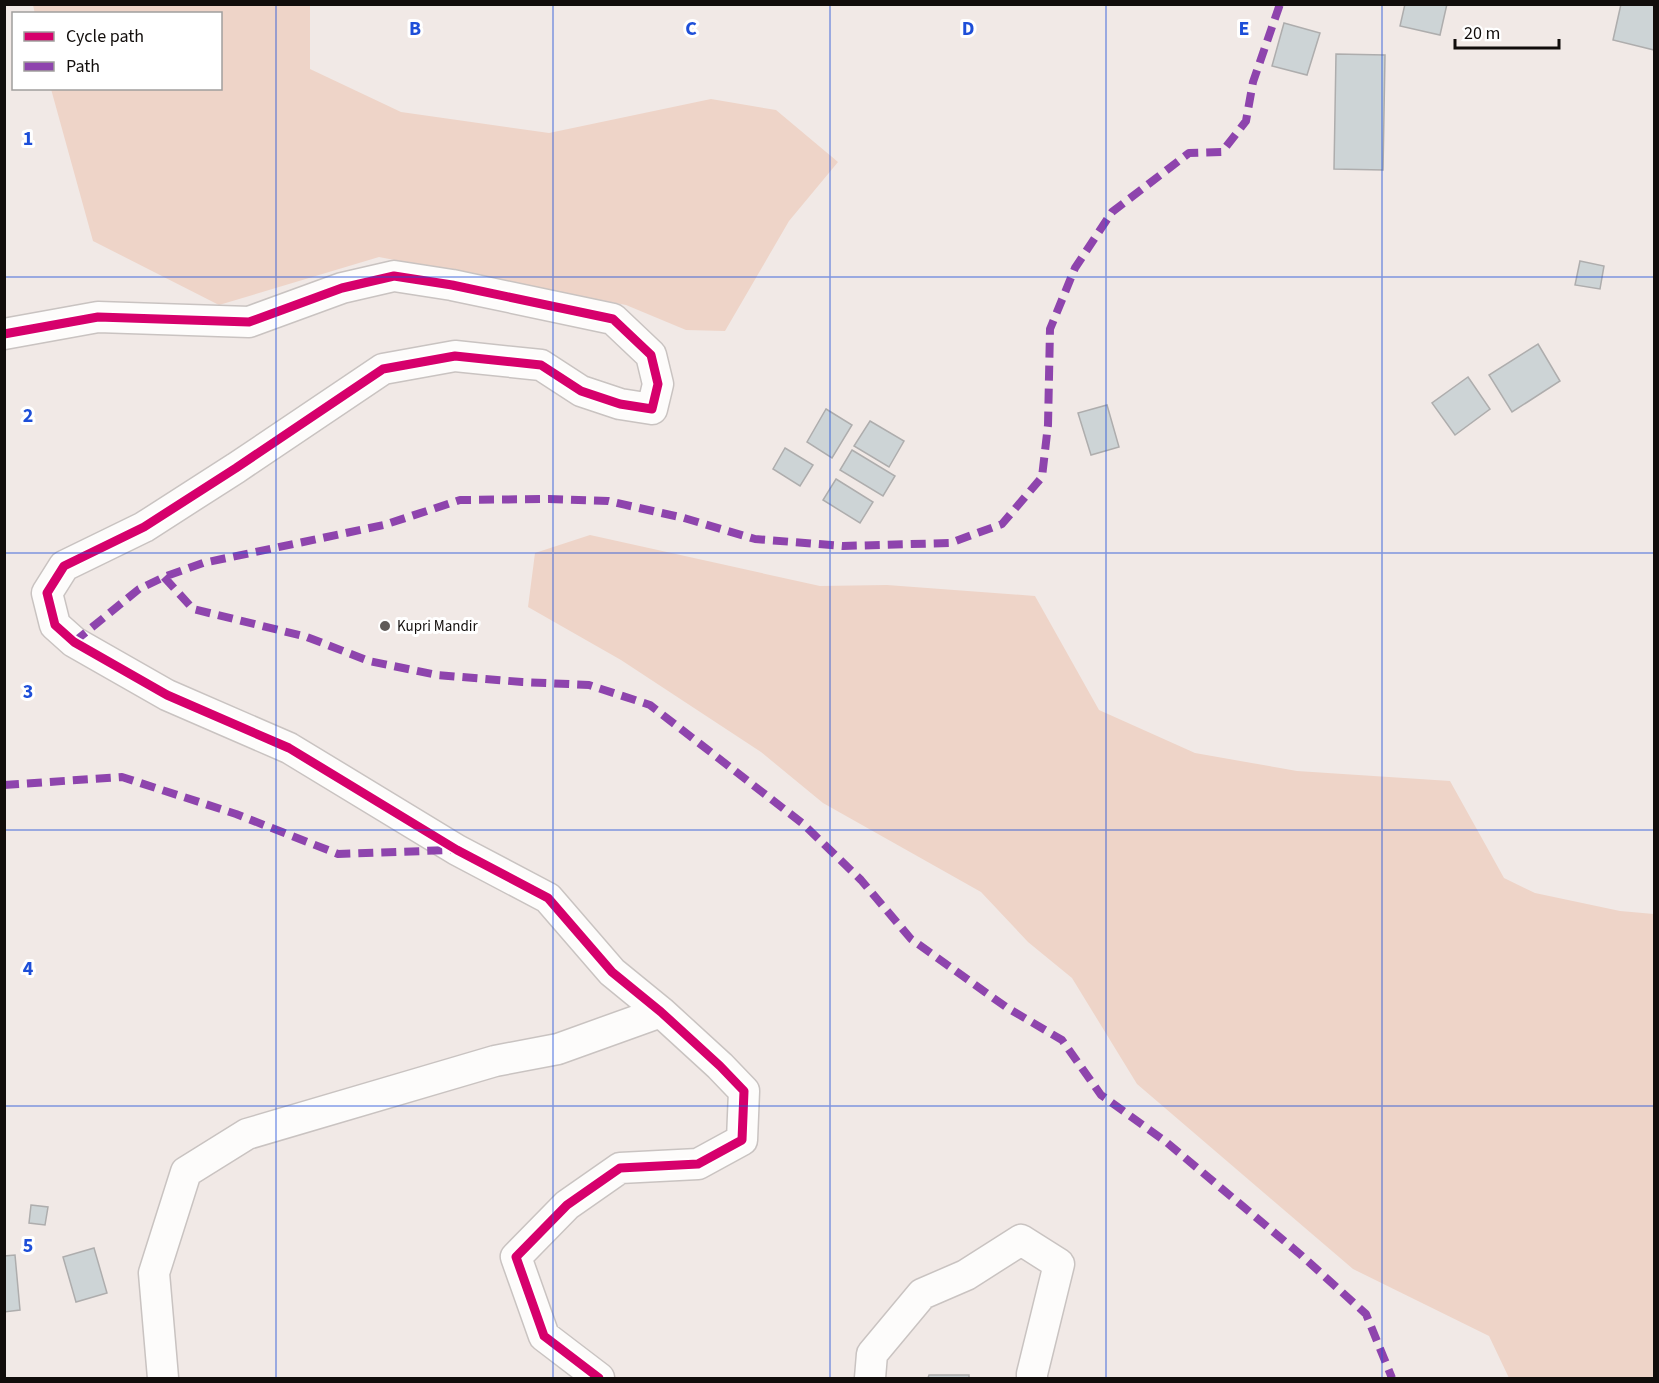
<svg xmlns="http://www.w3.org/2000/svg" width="1659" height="1383" viewBox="0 0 1659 1383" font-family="'Source Sans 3',sans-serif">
  <rect width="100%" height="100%" fill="#f1e9e6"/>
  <!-- green -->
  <path fill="#eed4c8" d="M33 5H310V69L401 112 549 133 711 99 776 110 838 162 789 221 725 331 686 330 626 305 379 257 219 305 93 241 51 89 220 88V14H35Z
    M590 535 820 586 887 585 1035 596 1099 710 1195 753 1297 771 1450 781 1504 878 1535 893 1620 911 1654 914V1378H1509L1489 1336 1353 1269 1137 1084 1072 978 1028 942 981 892 823 803 761 752 621 660 528 607 535 553Z"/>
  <!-- building -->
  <path fill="#cdd4d6" stroke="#aeadad" stroke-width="1.5" d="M1405 4H1447L1440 35 1400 26Z
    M1621 4H1649L1654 6V50L1613 40Z
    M1284 23 1320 33 1307 75 1272 66Z
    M1336 54 1385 55 1383 170 1334 169Z
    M1580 261 1604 266 1600 289 1575 285Z
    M1538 344 1560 381 1512 412 1489 375Z
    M1468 377 1490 409 1455 435 1432 403Z
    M1107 405 1119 447 1091 455 1078 413Z
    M826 409 852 425 832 458 807 442Z
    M870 421 904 441 889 467 854 446Z
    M785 448 813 465 800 486 773 469Z
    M852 450 895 476 883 496 840 470Z
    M836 479 873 502 860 523 823 500Z
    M31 1205 48 1207 45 1225 29 1223Z
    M94 1248 107 1293 76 1302 63 1257Z
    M15 1255 20 1310 4 1312V1256Z
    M929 1375H969V1378H928Z"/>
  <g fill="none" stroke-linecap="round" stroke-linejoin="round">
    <defs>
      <path id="minor" d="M4 334 98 317 249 322 342 288 394 276 452 285 613 319 651 355 658 384 652 409 620 404 581 391 541 365 455 356 383 369 236 468 144 527 64 566 47 593 55 625 74 642 167 695 289 748 457 850 548 898 612 972 661 1012 720 1066 744 1091 742 1140 698 1164 620 1168 567 1205 516 1257 544 1336 599 1378
        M163 1378 154 1273 186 1172 247 1134 495 1061 558 1049 661 1012
        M870 1378 872 1354 922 1294 966 1275 1021 1240 1059 1264 1032 1374V1378"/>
    </defs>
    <!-- minor casing -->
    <use href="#minor" stroke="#c9c3c1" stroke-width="33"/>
    <!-- minor -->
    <use href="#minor" stroke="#fdfcfb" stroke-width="30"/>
    <!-- quiet -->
    <path stroke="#8e44ad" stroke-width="8" stroke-dasharray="15 8" stroke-linecap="butt" d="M164 577 193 609 307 637 369 661 437 675 522 682 589 685 650 705 802 823 861 880 911 939 1006 1007 1062 1040 1101 1095 1165 1141 1301 1255 1366 1314 1392 1378
      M74 642 139 589 164 577 203 563 384 525 460 500 549 499 608 501 684 518 755 539 843 546 950 543 1002 524 1042 477 1048 425 1050 329 1075 268 1112 212 1189 153 1222 152 1246 121 1253 82 1280 4
      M4 785 122 777 236 814 338 854 452 850"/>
    <defs>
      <path id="cycleway" d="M4 334 98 317 249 322 342 288 394 276 452 285 613 319 651 355 658 384 652 409 620 404 581 391 541 365 455 356 383 369 236 468 144 527 64 566 47 593 55 625 74 642 167 695 289 748 457 850 548 898 612 972 661 1012 720 1066 744 1091 742 1140 698 1164 620 1168 567 1205 516 1257 544 1336 599 1378"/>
    </defs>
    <!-- cycleway casing -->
    <use href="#cycleway" stroke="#fff" stroke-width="13"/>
    <!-- cycleway -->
    <use href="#cycleway" stroke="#d6006c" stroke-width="9"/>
  </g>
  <!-- grid -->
  <path fill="none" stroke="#1d4ed8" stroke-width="1.5" stroke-opacity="0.55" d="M276 4V1378M553 4V1378M830 4V1378M1106 4V1378M1382 4V1378M4 277H1654M4 553H1654M4 830H1654M4 1106H1654"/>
  <!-- markers -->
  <circle fill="#5f5a58" stroke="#fff" stroke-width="2" cx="385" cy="626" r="6"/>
  <g text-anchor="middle" stroke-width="6" stroke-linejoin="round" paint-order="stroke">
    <!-- poi labels -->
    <g font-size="15" fill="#110d0b" stroke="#fff" text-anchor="start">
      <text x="397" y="631">Kupri Mandir</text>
    </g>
  </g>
  <g font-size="20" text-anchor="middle" font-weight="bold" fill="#1d4ed8" stroke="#fff" stroke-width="6" stroke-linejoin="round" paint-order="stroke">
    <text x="415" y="35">B</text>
    <text x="691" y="35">C</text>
    <text x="968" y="35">D</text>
    <text x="1244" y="35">E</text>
    <text x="28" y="145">1</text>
    <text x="28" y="422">2</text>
    <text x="28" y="698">3</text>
    <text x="28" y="975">4</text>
    <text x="28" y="1252">5</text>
  </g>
  <!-- border -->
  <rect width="1659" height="1383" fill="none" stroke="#110d0b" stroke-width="12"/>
  <!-- legend -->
  <rect x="12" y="12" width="210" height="78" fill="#ffffff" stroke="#a09e9d" stroke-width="1.5"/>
  <rect x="24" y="32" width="30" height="9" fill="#d6006c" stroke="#a09e9d" stroke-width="1.5"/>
  <text x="66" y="42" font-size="18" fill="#110d0b">Cycle path</text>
  <rect x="24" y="62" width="30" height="9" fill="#8e44ad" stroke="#a09e9d" stroke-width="1.5"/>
  <text x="66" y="72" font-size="18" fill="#110d0b">Path</text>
  <!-- scale -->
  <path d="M1455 39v9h104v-9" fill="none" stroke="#110d0b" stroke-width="3"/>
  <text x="1464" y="39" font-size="18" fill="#110d0b" stroke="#ffffff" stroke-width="4.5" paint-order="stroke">20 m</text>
</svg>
